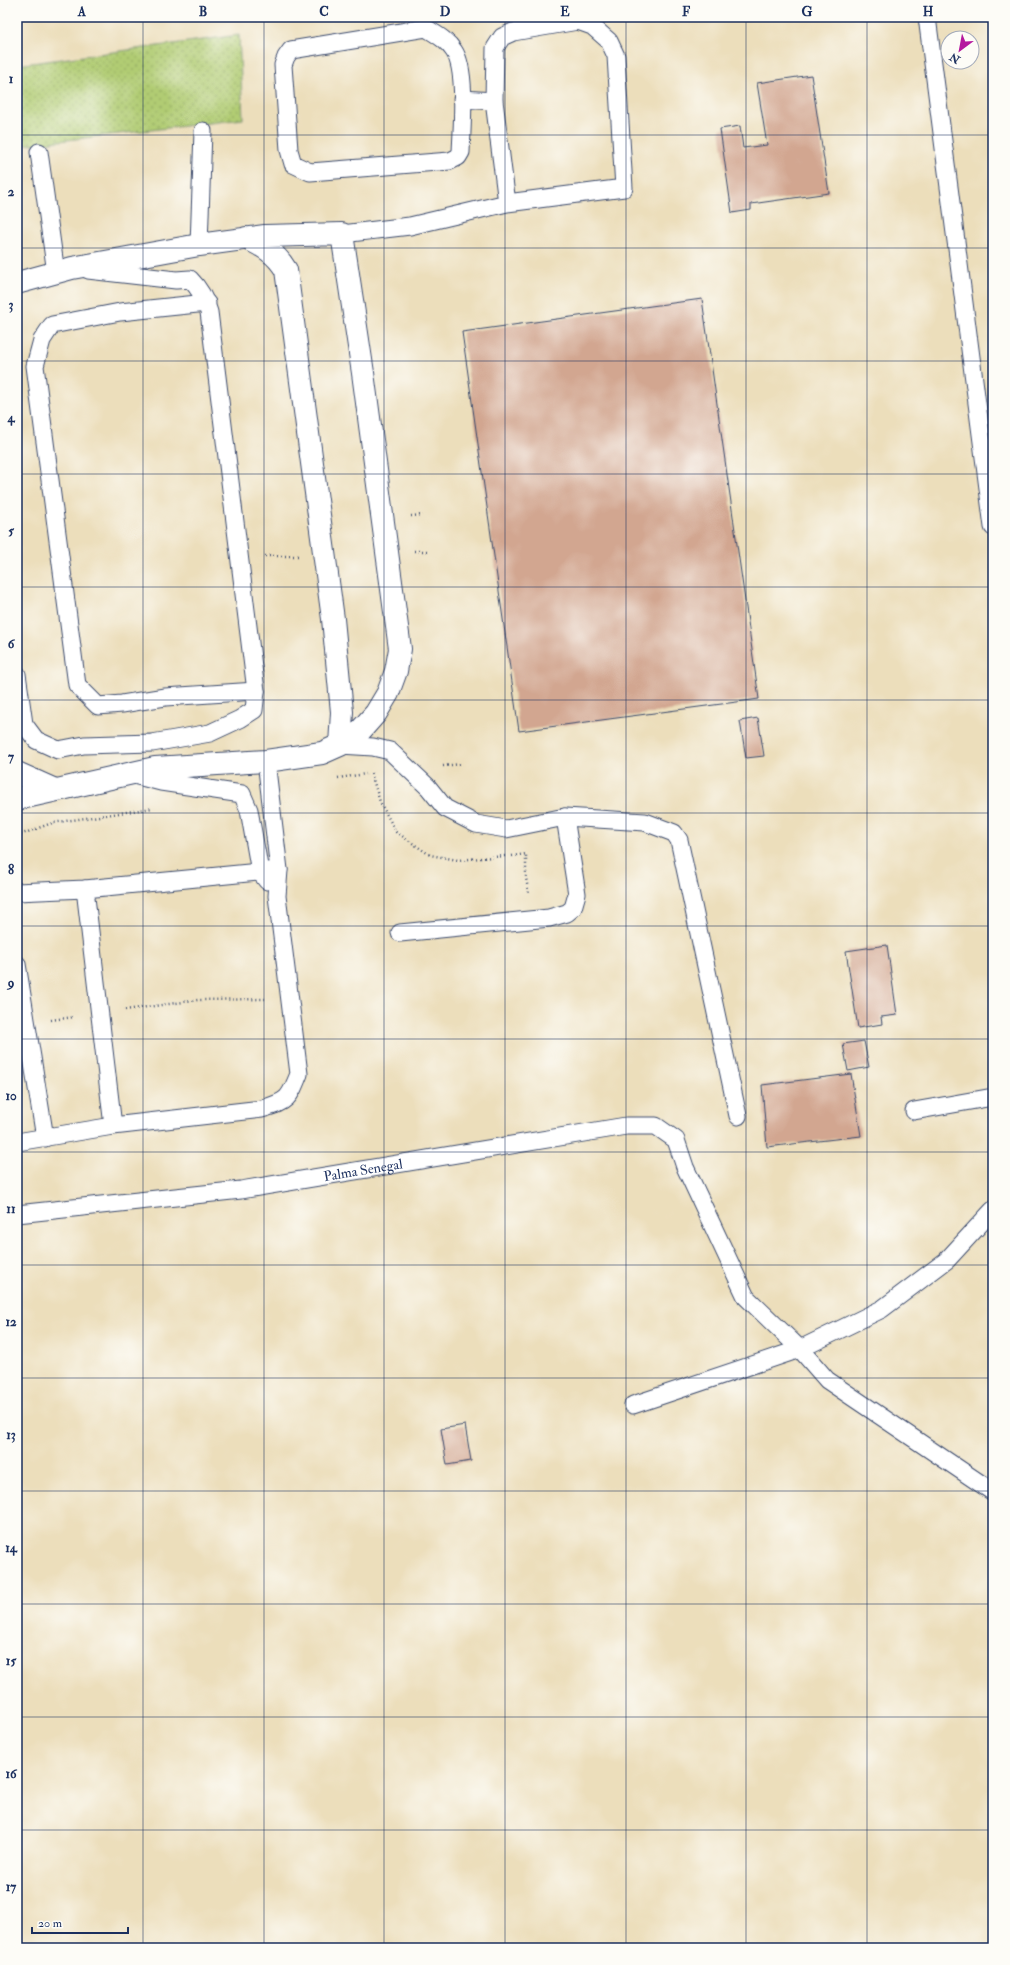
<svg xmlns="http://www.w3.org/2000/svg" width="1010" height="1965" viewBox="0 0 1010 1965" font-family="'IM FELL Double Pica',serif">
  <defs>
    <pattern id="grass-dots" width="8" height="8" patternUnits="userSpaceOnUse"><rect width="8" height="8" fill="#b1cc73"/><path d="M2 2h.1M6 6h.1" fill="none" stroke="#8fa662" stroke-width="1.8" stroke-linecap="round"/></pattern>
  </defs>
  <rect width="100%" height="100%" fill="#fdfcf7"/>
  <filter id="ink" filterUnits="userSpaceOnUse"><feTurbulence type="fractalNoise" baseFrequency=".025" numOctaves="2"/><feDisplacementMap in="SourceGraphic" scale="8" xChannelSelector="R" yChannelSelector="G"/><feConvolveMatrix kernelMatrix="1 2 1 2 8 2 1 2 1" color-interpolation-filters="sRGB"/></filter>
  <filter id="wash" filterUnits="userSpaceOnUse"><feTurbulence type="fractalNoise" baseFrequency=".012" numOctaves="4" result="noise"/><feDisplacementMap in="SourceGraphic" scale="16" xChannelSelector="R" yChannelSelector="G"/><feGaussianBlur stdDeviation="0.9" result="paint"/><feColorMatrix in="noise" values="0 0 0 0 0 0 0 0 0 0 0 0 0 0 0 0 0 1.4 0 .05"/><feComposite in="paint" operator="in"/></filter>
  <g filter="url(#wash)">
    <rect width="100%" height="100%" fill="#ecdebb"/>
    <!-- grass -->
    <path fill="url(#grass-dots)" stroke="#667e68" d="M239 35 243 119 17 146V65Z"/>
    <g id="blocks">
      <!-- building -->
      <path fill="#d2a690" d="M811 75 829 193 751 204V210L732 213 720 129 740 126 743 148 767 145 757 83Z
        M702 299 759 699 519 731 462 332Z
        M758 718 764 756 746 758 740 721Z
        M887 945 897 1015 881 1017 882 1024 858 1028 846 951Z
        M864 1041 869 1067 848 1071 843 1044Z
        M851 1074 861 1136 767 1147 762 1085Z
        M465 1425 471 1461 447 1465 441 1429Z"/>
    </g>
  </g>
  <g filter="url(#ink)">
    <use href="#blocks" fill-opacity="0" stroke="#3a496c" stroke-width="1"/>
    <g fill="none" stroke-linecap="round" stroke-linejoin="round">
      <defs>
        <g id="service">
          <path d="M927 17 993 527"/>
          <path d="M426 28C437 35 447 40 454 51 467 70 462 128 461 152L458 157 450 161 310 172 293 164 289 150 283 65 286 57 291 50Z"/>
          <path d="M462 99 494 101"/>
          <path d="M39 152 56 273"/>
          <path d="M342 234 410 226 507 203 624 188 616 56 609 41 592 26 578 21 513 32 502 37 495 48 494 101 507 203"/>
          <path d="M199 245 203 131"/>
          <path d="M207 303 120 312 52 325 42 340 35 366 77 685 98 706 122 704 165 697 256 691"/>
          <path d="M17 674 24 724 36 740 58 750 84 745 152 743 210 733 240 719 254 710 256 691 209 312C205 298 200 289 190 279L176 280 88 270"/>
          <path d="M340 745 373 747 390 751 428 787 445 808 476 824 506 829 565 817 645 822 674 833 679 840 738 1116"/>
          <path d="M130 774 161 782 242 794 249 810 260 872 267 881"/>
          <path d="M85 889 113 1126 262 1109C288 1101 289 1099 299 1074L277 896 279 870 266 761"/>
          <path d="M17 892 85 889 279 870"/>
          <path d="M400 933 549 918 567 913 573 908 577 894 565 817"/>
          <path d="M17 964 45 1138"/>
          <path d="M914 1111 993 1097"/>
          <path d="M17 1142 113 1126"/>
          <path id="s1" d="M17 1214 241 1190 626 1126H656L676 1140 685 1167 746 1297 800 1349 827 1380 993 1492"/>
          <path d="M633 1405 800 1349 882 1309 947 1260 993 1210"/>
        </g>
        <path id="minor" d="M246 238C263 246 276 253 286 270L333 619 342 712 340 745
          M17 283 72 268 199 245 265 236 342 234 363 373 400 649 396 671 388 693 376 713 361 730 340 745 322 753 266 761 155 768 17 799
          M17 773 55 790"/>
      </defs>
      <!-- service casing -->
      <use href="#service" stroke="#3a496c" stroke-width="19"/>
      <!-- minor casing -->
      <use href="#minor" stroke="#3a496c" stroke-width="24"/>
      <!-- path -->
      <path stroke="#3a496c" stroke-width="2.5" stroke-dasharray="1 3" stroke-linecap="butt" d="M411 516 423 515
        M414 551H428
        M265 556H298
        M443 766 461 764
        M371 773 380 802 396 832 430 855 458 860 505 856
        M338 778 366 774
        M17 836 52 823 153 808
        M512 856 526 854V878L529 895
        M125 1010 198 1000 265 999
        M51 1020 74 1017"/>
      <!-- service -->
      <use href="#service" stroke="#fff" stroke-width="17"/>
      <!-- minor -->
      <use href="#minor" stroke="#fff" stroke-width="22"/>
    </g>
  </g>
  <!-- grid -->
  <path fill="none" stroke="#1b2f5e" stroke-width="1" stroke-opacity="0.55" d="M143 17V1948M264 17V1948M384 17V1948M505 17V1948M626 17V1948M746 17V1948M867 17V1948M17 135H993M17 248H993M17 361H993M17 474H993M17 587H993M17 700H993M17 813H993M17 926H993M17 1039H993M17 1152H993M17 1265H993M17 1378H993M17 1491H993M17 1604H993M17 1717H993M17 1830H993"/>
  <g text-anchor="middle" stroke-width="4" stroke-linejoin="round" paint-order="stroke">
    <!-- street labels -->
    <g font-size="14" fill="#1b2f5e" stroke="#fdfcf7">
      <text dy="5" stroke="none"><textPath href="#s1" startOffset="349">Palma Senegal</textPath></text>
    </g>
  </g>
  <!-- margin -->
  <rect width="1010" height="1965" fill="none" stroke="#fdfcf7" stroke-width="44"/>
  <!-- north arrow -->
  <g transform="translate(960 50) rotate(212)"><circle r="19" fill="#fdfcf7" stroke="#a3aaba"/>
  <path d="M0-3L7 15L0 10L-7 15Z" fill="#b5179e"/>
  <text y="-6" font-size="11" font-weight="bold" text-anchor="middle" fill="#1b2f5e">N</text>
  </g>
  <!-- scale -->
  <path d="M32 1927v6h96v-6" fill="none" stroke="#1b2f5e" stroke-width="2"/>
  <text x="38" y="1927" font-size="12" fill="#1b2f5e" stroke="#fdfcf7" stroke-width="3" paint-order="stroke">20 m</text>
  <rect x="22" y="22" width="966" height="1921" fill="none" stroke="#1b2f5e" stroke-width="1.5"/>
  <g font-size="13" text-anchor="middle" font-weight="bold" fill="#1b2f5e">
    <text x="82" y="16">A</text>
    <text x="203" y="16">B</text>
    <text x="324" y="16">C</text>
    <text x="445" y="16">D</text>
    <text x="565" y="16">E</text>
    <text x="686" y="16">F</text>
    <text x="807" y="16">G</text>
    <text x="928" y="16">H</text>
    <text x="11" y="83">1</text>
    <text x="11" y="196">2</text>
    <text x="11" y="309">3</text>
    <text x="11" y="422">4</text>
    <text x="11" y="535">5</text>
    <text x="11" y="648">6</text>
    <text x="11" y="761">7</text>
    <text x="11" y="874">8</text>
    <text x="11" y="987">9</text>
    <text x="11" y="1100">10</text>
    <text x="11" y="1213">11</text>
    <text x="11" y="1326">12</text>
    <text x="11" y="1439">13</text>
    <text x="11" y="1552">14</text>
    <text x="11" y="1665">15</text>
    <text x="11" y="1778">16</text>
    <text x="11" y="1891">17</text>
  </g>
</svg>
